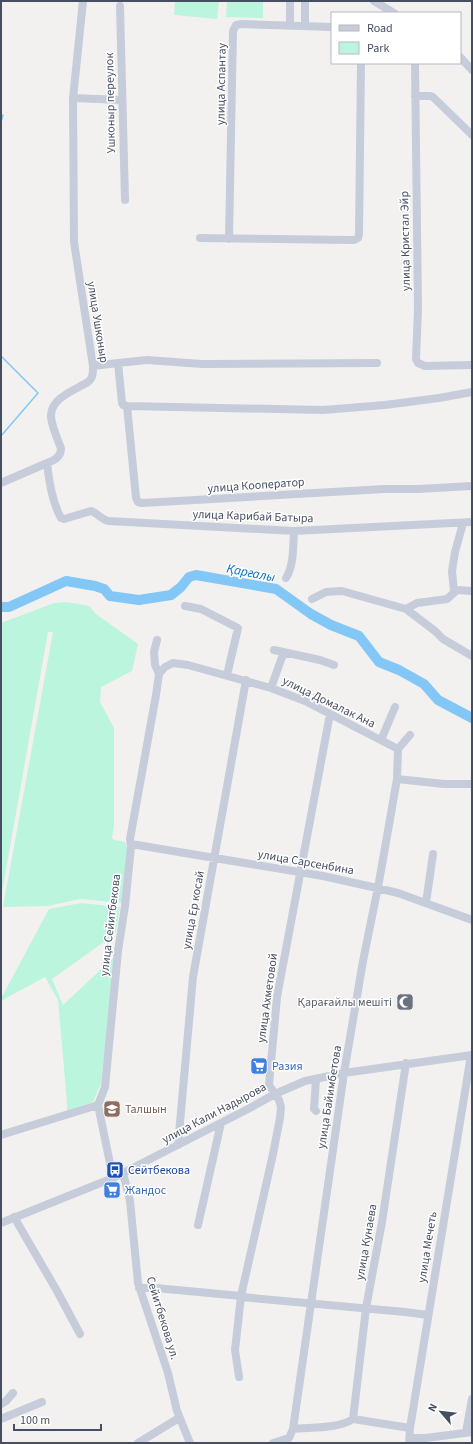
<svg xmlns="http://www.w3.org/2000/svg" width="473" height="1444" viewBox="0 0 473 1444" font-family="'Source Sans 3',sans-serif">
  <rect width="100%" height="100%" fill="#f3f1f0"/>
  <!-- green -->
  <path fill="#bbf5dd" d="M175 1H219L217 19 174 15Z
    M227 1 263 2V18L226 17Z
    M67 602 89 606 96 614 138 644 132 671 101 687 100 702 114 728V826L112 838 114 840 125 842 128 851 123 903 80 899 48 906 3 907 53 632H48L1 898V623L54 603Z
    M81 903 120 907 116 932 111 937 52 979 63 1005 113 958 114 973 101 1083 93 1102 67 1111V1102L58 1000 45 977 1 1001V995H3L49 909Z"/>
  <g fill="none" stroke-linecap="round" stroke-linejoin="round">
    <!-- stream -->
    <path stroke="#83c7f7" stroke-width="1.5" d="M1 122 3 115
      M1 356 38 393 1 436"/>
    <!-- river -->
    <path stroke="#83c7f7" stroke-width="10" d="M1 607H9L66 581 95 586 104 589 110 596 139 600 171 595 181 587 189 577 196 575 276 589 311 614 331 625 359 636 379 662 399 670 424 684 438 700 472 718"/>
    <!-- minor -->
    <path stroke="#c6ccda" stroke-width="8" d="M83 1 73 98 74 242 93 366C93 373 93 378 88 382 75 390 50 398 51 417 52 427 57 438 61 448 61 457 55 460 47 463 49 482 52 502 61 518L64 519 91 511C97 513 101 519 108 521L294 531 472 522
      M374 1 394 13
      M120 6 125 200
      M290 25V1
      M305 26V1
      M460 57 472 70
      M415 63 418 309 416 359 418 363 425 366 472 365
      M415 96H430L433 97 472 135
      M73 98 122 100
      M200 238 354 240 358 238 359 234 361 63
      M229 239 233 31 236 25 242 24 332 27
      M118 363 147 360 202 364 377 363
      M93 366 118 363 122 403 123 405 127 406 323 410 385 405 439 398 472 392
      M127 406 136 498 138 502 142 503 384 489H417L472 486
      M1 483 47 463
      M286 578C294 565 293 547 294 531
      M454 591 452 571 455 552 463 523
      M312 599 326 592 342 591 406 609 435 631 443 639 472 656
      M185 606 201 609 238 628 227 675
      M406 609 417 603 447 599 457 590 472 591
      M274 650 320 660 334 665
      M159 674 165 667 173 663 188 665 271 688 305 701 398 749 397 779 379 882 363 961 344 1073 293 1429
      M271 688 282 657 285 653
      M381 740 395 707
      M398 749 410 735
      M397 779 444 784H472
      M131 844 323 876 377 888 398 893 472 920
      M426 903 433 854
      M316 1079 314 1109 316 1111
      M1 1135 98 1105
      M178 1145 193 977 246 680
      M123 1173 130 1201 138 1283 168 1373 177 1411 190 1443
      M113 1178 98 1105 105 1087 118 951 125 906 131 847 130 839 156 695 159 674 155 665 154 652 157 640
      M14 1217 57 1291 80 1334
      M1 1223 113 1178 248 1109 275 1094 305 1081 344 1073 472 1055
      M198 1225 221 1123
      M139 1288H156L241 1296
      M241 1297 405 1312 428 1315
      M239 1377 235 1350 241 1296 273 1154 280 1118 281 1107 279 1100 269 1085 277 997 330 714
      M1 1404 6 1401 13 1393
      M1 1419 42 1402
      M353 1419 410 1428
      M466 1432 472 1399
      M410 1438H426L472 1432
      M138 1443 179 1418
      M273 1443 289 1438 293 1429C310 1427 338 1429 353 1419L366 1308 382 1222 406 1063
      M409 1443 410 1428 471 1055"/>
  </g>
  <!-- icons -->
  <defs>
    <symbol id="mosque-square" viewBox="-11 -11 22 22"><rect x="-9" y="-9" width="18" height="18" rx="4" fill="#6b7280" stroke="#fff"/><path d="M3.5-4.9A6 6 0 1 0 3.5 4.9A5 5 0 1 1 3.5-4.9Z" fill="#fff"/></symbol>
    <symbol id="supermarket-square" viewBox="-11 -11 22 22"><rect x="-9" y="-9" width="18" height="18" rx="4" fill="#3f7fe0" stroke="#fff"/><path d="M-6-5.5h2.5l.6 2H6L4.5 2H-2.5L-4.4-4H-6ZM-1.5 3.2a1.3 1.3 0 1 0 .1 0ZM3 3.2a1.3 1.3 0 1 0 .1 0Z" fill="#fff"/></symbol>
    <symbol id="school-square" viewBox="-11 -11 22 22"><rect x="-9" y="-9" width="18" height="18" rx="4" fill="#8d6e63" stroke="#fff"/><path d="M0-5L7-2L0 1L-7-2ZM-4 1L0 2.5L4 1V4Q0 6-4 4Z" fill="#fff"/></symbol>
    <symbol id="bus-square" viewBox="-11 -11 22 22"><rect x="-9" y="-9" width="18" height="18" rx="4" fill="#1a4fb4" stroke="#fff"/><path d="M-5-6H5V4H4V6H2V4H-2V6H-4V4H-5ZM-3.5-4V0h7V-4ZM-3.5 1.2v1.5H-2V1.2ZM2 1.2v1.5H3.5V1.2Z" fill="#fff"/></symbol>
  </defs>
  <g fill-rule="evenodd">
    <use href="#mosque-square" x="395" y="992" width="20" height="20"/>
    <use href="#supermarket-square" x="249" y="1056" width="20" height="20"/>
    <use href="#school-square" x="102" y="1099" width="20" height="20"/>
    <use href="#bus-square" x="105" y="1160" width="20" height="20"/>
    <use href="#supermarket-square" x="102" y="1180" width="20" height="20"/>
  </g>
  <g text-anchor="middle" stroke-width="3" stroke-linejoin="round" paint-order="stroke">
    <!-- street labels -->
    <g font-size="12" fill="#464f61" stroke="#fff">
      <text transform="translate(221 84) rotate(-89)" y="4">улица Аспантау</text>
      <text transform="translate(110 103) rotate(-91)" y="4">Ушконыр переулок</text>
      <text transform="translate(405 241) rotate(-91)" y="4">улица Кристал Эйр</text>
      <text transform="translate(98 322) rotate(81)" y="4">улица Ушконыр</text>
      <text transform="translate(256 485) rotate(-4)" y="4">улица Кооператор</text>
      <text transform="translate(253 516) rotate(2)" y="4">улица Карибай Батыра</text>
      <text transform="translate(329 702) rotate(26)" y="4">улица Домалак Ана</text>
      <text transform="translate(306 862) rotate(10)" y="4">улица Сарсенбина</text>
      <text transform="translate(193 910) rotate(-80)" y="4">улица Ер косай</text>
      <text transform="translate(110 925) rotate(-83)" y="4">улица Сейитбекова</text>
      <text transform="translate(267 998) rotate(-82)" y="4">улица Ахметовой</text>
      <text transform="translate(329 1097) rotate(-81)" y="4">улица Байимбетова</text>
      <text transform="translate(214 1113) rotate(-28)" y="4">улица Кали Надырова</text>
      <text transform="translate(366 1242) rotate(-80)" y="4">улица Кунаева</text>
      <text transform="translate(427 1247) rotate(-81)" y="4">улица Мечеть</text>
      <text transform="translate(163 1318) rotate(73)" y="4">Сейитбекова ул.</text>
    </g>
    <!-- worship labels -->
    <g font-size="12" fill="#5b616d" stroke="#fff" text-anchor="end">
      <text x="392" y="1006">Қарағайлы мешіті</text>
    </g>
    <!-- shop labels -->
    <g font-size="12" fill="#366cbe" stroke="#fff" text-anchor="start">
      <text x="272" y="1070">Разия</text>
      <text x="125" y="1194">Жандос</text>
    </g>
    <!-- education labels -->
    <g font-size="12" fill="#785e54" stroke="#fff" text-anchor="start">
      <text x="125" y="1113">Талшын</text>
    </g>
    <!-- transit labels -->
    <g font-size="12" fill="#164399" stroke="#fff" text-anchor="start">
      <text x="128" y="1174">Сейтбекова</text>
    </g>
    <!-- water labels -->
    <g font-size="13" font-style="italic" fill="#006db9" stroke="#fff">
      <text transform="translate(251 572) rotate(11)" y="5">Қарғалы</text>
    </g>
  </g>
  <!-- border -->
  <rect width="473" height="1444" fill="none" stroke="#464f61" stroke-width="4"/>
  <!-- legend -->
  <rect x="331" y="12" width="130" height="52" fill="#ffffff" stroke="#b5b9c0"/>
  <rect x="339" y="25" width="20" height="6" fill="#c6ccda" stroke="#b5b9c0"/>
  <text x="367" y="32" font-size="12" fill="#464f61">Road</text>
  <rect x="339" y="42" width="20" height="12" fill="#bbf5dd" stroke="#b5b9c0"/>
  <text x="367" y="52" font-size="12" fill="#464f61">Park</text>
  <!-- north arrow -->
  <g transform="translate(441 1412) rotate(298)" stroke="#ffffff" stroke-width="3" paint-order="stroke">
  <path d="M0-3L7 15L0 10L-7 15Z" fill="#464f61"/>
  <text y="-6" font-size="11" font-weight="bold" text-anchor="middle" fill="#464f61">N</text>
  </g>
  <!-- scale -->
  <path d="M14 1424v6h87v-6" fill="none" stroke="#464f61" stroke-width="2"/>
  <text x="20" y="1424" font-size="12" fill="#464f61" stroke="#ffffff" stroke-width="3" paint-order="stroke">100 m</text>
</svg>
